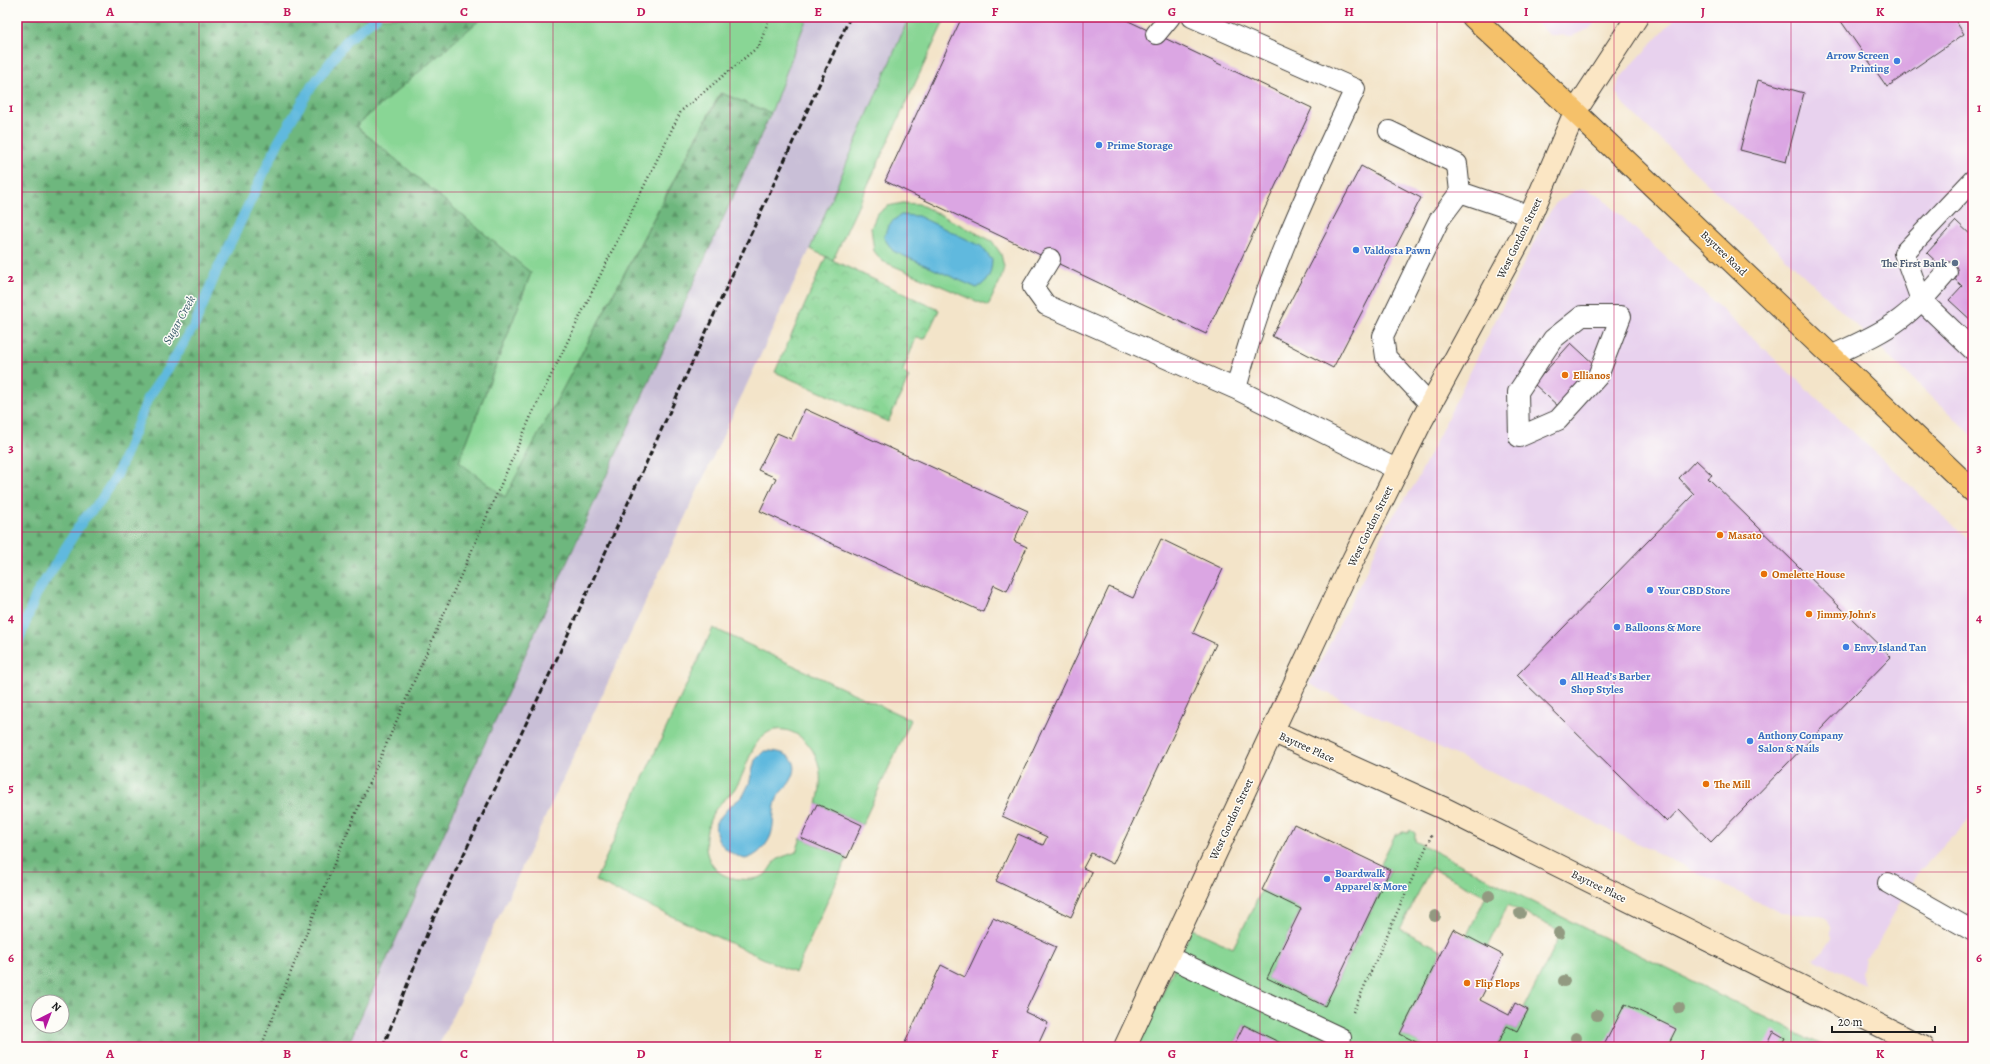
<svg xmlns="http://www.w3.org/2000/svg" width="1990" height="1064" viewBox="0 0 1990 1064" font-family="Alegreya,serif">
  <defs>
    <pattern id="forest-firs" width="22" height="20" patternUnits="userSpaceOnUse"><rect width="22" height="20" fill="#6eb77e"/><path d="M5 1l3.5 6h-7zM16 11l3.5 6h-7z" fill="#5a9466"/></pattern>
    <pattern id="park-crowns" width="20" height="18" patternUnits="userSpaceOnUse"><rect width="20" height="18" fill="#89d695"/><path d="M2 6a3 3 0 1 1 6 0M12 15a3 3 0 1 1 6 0" fill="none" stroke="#76b780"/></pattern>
  </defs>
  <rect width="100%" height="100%" fill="#fdfcf7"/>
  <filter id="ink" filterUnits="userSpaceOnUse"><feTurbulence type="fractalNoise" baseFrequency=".025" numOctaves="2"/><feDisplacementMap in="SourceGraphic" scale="8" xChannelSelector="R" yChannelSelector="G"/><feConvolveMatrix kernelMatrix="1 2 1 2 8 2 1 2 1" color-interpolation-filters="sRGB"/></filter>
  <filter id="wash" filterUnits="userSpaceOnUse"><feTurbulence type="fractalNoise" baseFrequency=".012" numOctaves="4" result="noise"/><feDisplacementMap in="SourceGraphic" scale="16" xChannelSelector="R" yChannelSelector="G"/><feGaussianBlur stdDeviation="0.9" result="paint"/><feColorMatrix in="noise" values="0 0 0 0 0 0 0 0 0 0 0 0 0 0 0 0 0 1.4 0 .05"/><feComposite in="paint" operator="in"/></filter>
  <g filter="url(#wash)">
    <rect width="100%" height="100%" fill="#f3e4c9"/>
    <!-- built -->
    <path fill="#e8d2ee" d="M1530 17H1601L1589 29 1572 36 1550 35Z
      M1676 17H1973V436L1623 104 1616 92 1619 79Z
      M1585 189 1599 195 1973 544V815L1915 876 1876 946 1865 958 1862 972 1865 985 1813 958 1824 951 1831 940V926L1827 919 1820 915 1781 913 1309 684 1362 580 1387 525 1415 484 1546 218 1556 203 1574 191Z"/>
    <!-- industrial -->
    <path fill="#c9bfd7" d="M807 17H909L810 249 438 1047H347L771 113Z"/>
    <!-- grass -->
    <path fill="#89d695" stroke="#527958" d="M483 17H807L771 113 720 93 505 498 459 462 531 273 356 126Z
      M909 17H946L833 260 810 249Z
      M903 203 919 204 992 241 1001 254 1004 267 1001 279 988 306 882 261 874 251 871 228 877 214 888 206Z
      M713 628 911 720 862 825 817 804C822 783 823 762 808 744 801 737 795 732 785 730 752 725 749 768 736 787 731 795 723 800 717 807 703 827 699 860 722 874 732 880 750 881 761 877 769 874 770 865 777 860 782 856 790 855 796 852L801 838 847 858 795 973 595 881Z
      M1410 830 1415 833V841L1568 920 1826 1047H1496L1507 1026 1517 1031 1528 1010 1524 1008 1562 932 1508 905 1487 947 1466 937 1486 896 1431 868 1400 929 1442 950 1400 1034 1426 1047H1289L1244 1025 1233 1047H1138L1192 929 1233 948 1262 890 1301 909 1267 978 1325 1006 1390 871 1380 865 1395 835 1403 832 1408 833Z"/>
    <!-- forest -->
    <path fill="url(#forest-firs)" stroke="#456a4d" fill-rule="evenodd" d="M17 17H483L356 126 531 273 459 462 505 497 721 93 771 113 347 1047H17ZM38 1002H62V1026H38Z"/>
    <!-- park -->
    <path fill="url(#park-crowns)" stroke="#527958" d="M826 257 939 310 925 339 916 338 903 371 909 377 888 422 775 372Z"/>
    <!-- water -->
    <path fill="#61b9de" stroke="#3e6a7d" d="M901 215 918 216 981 246 992 260C991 274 989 281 977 288L893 251 884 238C887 226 890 222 901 215Z
      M764 751C785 750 804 759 790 782 786 788 779 792 777 799 772 811 775 823 771 835 767 846 756 857 745 859 727 853 713 842 716 822L729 807 743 796 749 784 755 760Z"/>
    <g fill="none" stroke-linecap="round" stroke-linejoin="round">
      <!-- stream -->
      <path stroke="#61b9de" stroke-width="10" d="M17 645 36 595 83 520 101 500 117 475 148 398 171 364 195 324 215 275 279 141 310 89 347 40 376 17"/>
    </g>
    <g id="blocks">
      <!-- building -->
      <path fill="#dba6e3" d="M962 17H1120L1312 108 1206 334 885 181Z
        M1838 17H1953L1964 34 1887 87Z
        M1758 80 1804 93 1786 162 1740 150Z
        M1361 166 1421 198 1333 368 1272 336Z
        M1956 221 1973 237V322L1949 300 1962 286 1927 253Z
        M1571 343 1597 367 1559 407 1534 384Z
        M805 409 1028 511 1014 541 1027 547 1007 591 994 585 983 612 760 511 776 478 758 470 777 433 791 439Z
        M1696 460 1712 475 1708 478 1891 657 1711 842 1679 809 1667 822 1517 675 1694 494 1679 478Z
        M1161 539 1223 569 1193 633 1216 644 1113 864 1091 853 1083 868 1092 872 1071 917 996 881 1018 834 1043 845 1047 837 1002 816 1109 587 1133 598Z
        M817 804 862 825 847 858 801 838Z
        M1294 824 1390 870 1325 1006 1267 978 1301 909 1262 890Z
        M993 918 1056 947 1025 1012 1048 1023 1037 1047H903L941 965 965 977Z
        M1453 929 1503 955 1480 1000 1509 1015 1515 1003 1528 1010 1517 1031 1507 1026 1496 1047H1426L1400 1034Z
        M1625 1004 1676 1029 1667 1047H1603Z
        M1244 1025 1289 1047H1233Z
        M1773 1031 1785 1038 1780 1047H1765Z"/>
    </g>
  </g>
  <g filter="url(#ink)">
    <use href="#blocks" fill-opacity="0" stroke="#3c3a36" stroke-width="1"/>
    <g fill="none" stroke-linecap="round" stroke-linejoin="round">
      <defs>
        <path id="lane" d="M1156 34 1170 17
          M1389 131 1457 164 1460 192 1531 216
          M1973 180 1904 253 1921 300 1973 350
          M1050 259 1033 287 1046 305 1236 389C1263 283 1309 187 1355 89L1192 17
          M1582 316H1621L1598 376 1558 420 1519 437 1518 392 1553 339Z
          M1831 356C1854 345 1879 335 1899 320 1917 307 1932 289 1947 272
          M1236 389 1398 470
          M1431 405 1386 357 1383 336 1439 220 1460 192
          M1888 883 1973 931
          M1167 956 1341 1038"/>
        <path id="secondary" d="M1272 731 1443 808 1923 1047
          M1125 1047 1344 578 1422 420 1521 238 1575 112 1637 17"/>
        <path id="primary" d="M1473 17 1575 112 1973 491"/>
      </defs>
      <!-- lane casing -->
      <use href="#lane" stroke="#3c3a36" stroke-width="22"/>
      <!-- secondary casing -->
      <use href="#secondary" stroke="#3c3a36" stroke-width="24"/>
      <!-- primary casing -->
      <use href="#primary" stroke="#3c3a36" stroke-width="24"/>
      <!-- path -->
      <path stroke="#3c3a36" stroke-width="2.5" stroke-dasharray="1 3" stroke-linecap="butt" d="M1353 1012 1432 834
        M261 1047 340 849 532 414 681 111 759 46 770 17"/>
      <!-- lane -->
      <use href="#lane" stroke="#fff" stroke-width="20"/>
      <!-- secondary -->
      <use href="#secondary" stroke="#fbe6c4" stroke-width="22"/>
      <!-- primary -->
      <use href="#primary" stroke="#f5c16b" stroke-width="22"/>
      <!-- rail -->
      <path stroke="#1c1c1c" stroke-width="3" stroke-dasharray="6 3" stroke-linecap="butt" d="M383 1047 432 921 553 667 850 17"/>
    </g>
    <!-- trees -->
    <g fill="#929a81">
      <circle cx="1489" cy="896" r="6"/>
      <circle cx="1520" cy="913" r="6"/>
      <circle cx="1435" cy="916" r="6"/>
      <circle cx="1559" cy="933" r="6"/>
      <circle cx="1564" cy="981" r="6"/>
      <circle cx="1679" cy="1008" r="6"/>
      <circle cx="1597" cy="1015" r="6"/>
      <circle cx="1576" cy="1038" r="6"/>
    </g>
  </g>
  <!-- grid -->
  <path fill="none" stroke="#c2185b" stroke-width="1" stroke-opacity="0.55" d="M199 17V1047M376 17V1047M553 17V1047M730 17V1047M907 17V1047M1083 17V1047M1260 17V1047M1437 17V1047M1614 17V1047M1791 17V1047M17 192H1973M17 362H1973M17 532H1973M17 702H1973M17 872H1973"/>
  <!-- markers -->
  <g fill="#3f7fe0" stroke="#fdfcf7" stroke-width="1.5">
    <circle cx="1897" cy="61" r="4"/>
    <circle cx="1099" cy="145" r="4"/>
    <circle cx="1356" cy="250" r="4"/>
    <circle cx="1650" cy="590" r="4"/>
    <circle cx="1617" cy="627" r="4"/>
    <circle cx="1846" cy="647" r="4"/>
    <circle cx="1563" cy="682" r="4"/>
    <circle cx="1750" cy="741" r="4"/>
    <circle cx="1327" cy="879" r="4"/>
  </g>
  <circle fill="#5c6f8a" stroke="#fdfcf7" stroke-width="1.5" cx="1955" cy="263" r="4"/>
  <g fill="#e8710a" stroke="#fdfcf7" stroke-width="1.5">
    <circle cx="1565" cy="375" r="4"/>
    <circle cx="1720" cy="535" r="4"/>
    <circle cx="1764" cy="574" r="4"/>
    <circle cx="1809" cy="614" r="4"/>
    <circle cx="1706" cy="784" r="4"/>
    <circle cx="1467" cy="983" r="4"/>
  </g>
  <g text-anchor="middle" stroke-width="3" stroke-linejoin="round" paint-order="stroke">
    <!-- shop labels -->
    <g font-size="11" font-weight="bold" fill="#366cbe" stroke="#fdfcf7" text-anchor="start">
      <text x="1889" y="59" text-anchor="end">Arrow Screen<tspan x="1889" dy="13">Printing</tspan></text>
      <text x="1107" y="149">Prime Storage</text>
      <text x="1364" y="254">Valdosta Pawn</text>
      <text x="1658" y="594">Your CBD Store</text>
      <text x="1625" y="631">Balloons &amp; More</text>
      <text x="1854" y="651">Envy Island Tan</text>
      <text x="1571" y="680">All Head’s Barber<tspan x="1571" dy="13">Shop Styles</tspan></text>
      <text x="1758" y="739">Anthony Company<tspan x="1758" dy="13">Salon &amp; Nails</tspan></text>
      <text x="1335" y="877">Boardwalk<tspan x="1335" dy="13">Apparel &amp; More</tspan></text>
    </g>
    <!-- street labels -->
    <g font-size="11" fill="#1c1c1c" stroke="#fdfcf7">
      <text transform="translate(1519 238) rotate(-64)" y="4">West Gordon Street</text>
      <text transform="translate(1724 253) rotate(44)" y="4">Baytree Road</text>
      <text transform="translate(1370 526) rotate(-64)" y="4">West Gordon Street</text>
      <text transform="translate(1307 747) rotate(24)" y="4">Baytree Place</text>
      <text transform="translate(1231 819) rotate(-65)" y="4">West Gordon Street</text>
      <text transform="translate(1599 886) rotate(26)" y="4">Baytree Place</text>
    </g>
    <!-- service labels -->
    <g font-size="11" font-weight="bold" fill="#4e5e75" stroke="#fdfcf7" text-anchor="end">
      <text x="1947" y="267">The First Bank</text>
    </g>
    <!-- food labels -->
    <g font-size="11" font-weight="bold" fill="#c56008" stroke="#fdfcf7" text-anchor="start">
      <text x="1573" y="379">Ellianos</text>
      <text x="1728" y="539">Masato</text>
      <text x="1772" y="578">Omelette House</text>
      <text x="1817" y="618">Jimmy John's</text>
      <text x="1714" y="788">The Mill</text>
      <text x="1475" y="987">Flip Flops</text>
    </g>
    <!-- water labels -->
    <g font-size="12" font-style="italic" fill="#385b6a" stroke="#fdfcf7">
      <text transform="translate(179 320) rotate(-61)" y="4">Sugar Creek</text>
    </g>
  </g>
  <!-- margin -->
  <rect width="1990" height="1064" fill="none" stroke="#fdfcf7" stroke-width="44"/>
  <!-- north arrow -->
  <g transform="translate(50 1014) rotate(42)"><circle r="19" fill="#fdfcf7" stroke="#a3a29f"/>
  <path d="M0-3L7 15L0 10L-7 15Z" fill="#b5179e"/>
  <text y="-6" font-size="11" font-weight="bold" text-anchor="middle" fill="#1c1c1c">N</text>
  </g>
  <!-- scale -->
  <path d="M1832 1026v6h103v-6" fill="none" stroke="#1c1c1c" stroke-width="2"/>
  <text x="1838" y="1026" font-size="12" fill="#1c1c1c" stroke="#fdfcf7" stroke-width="3" paint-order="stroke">20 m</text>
  <rect x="22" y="22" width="1946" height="1020" fill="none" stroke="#c2185b" stroke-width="1.5"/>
  <g font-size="13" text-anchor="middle" font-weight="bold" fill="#c2185b">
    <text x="110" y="16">A</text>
    <text x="287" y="16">B</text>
    <text x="464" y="16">C</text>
    <text x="641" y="16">D</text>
    <text x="818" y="16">E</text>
    <text x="995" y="16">F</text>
    <text x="1172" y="16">G</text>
    <text x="1349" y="16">H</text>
    <text x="1526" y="16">I</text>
    <text x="1703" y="16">J</text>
    <text x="1880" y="16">K</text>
    <text x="11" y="112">1</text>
    <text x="1979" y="112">1</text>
    <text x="11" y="282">2</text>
    <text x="1979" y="282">2</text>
    <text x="11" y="452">3</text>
    <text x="1979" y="452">3</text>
    <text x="11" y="622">4</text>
    <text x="1979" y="622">4</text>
    <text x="11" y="792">5</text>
    <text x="1979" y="792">5</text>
    <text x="11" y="962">6</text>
    <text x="1979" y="962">6</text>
    <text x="110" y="1058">A</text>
    <text x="287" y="1058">B</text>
    <text x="464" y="1058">C</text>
    <text x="641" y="1058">D</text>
    <text x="818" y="1058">E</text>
    <text x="995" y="1058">F</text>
    <text x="1172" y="1058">G</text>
    <text x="1349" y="1058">H</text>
    <text x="1526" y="1058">I</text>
    <text x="1703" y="1058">J</text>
    <text x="1880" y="1058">K</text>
  </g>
</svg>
